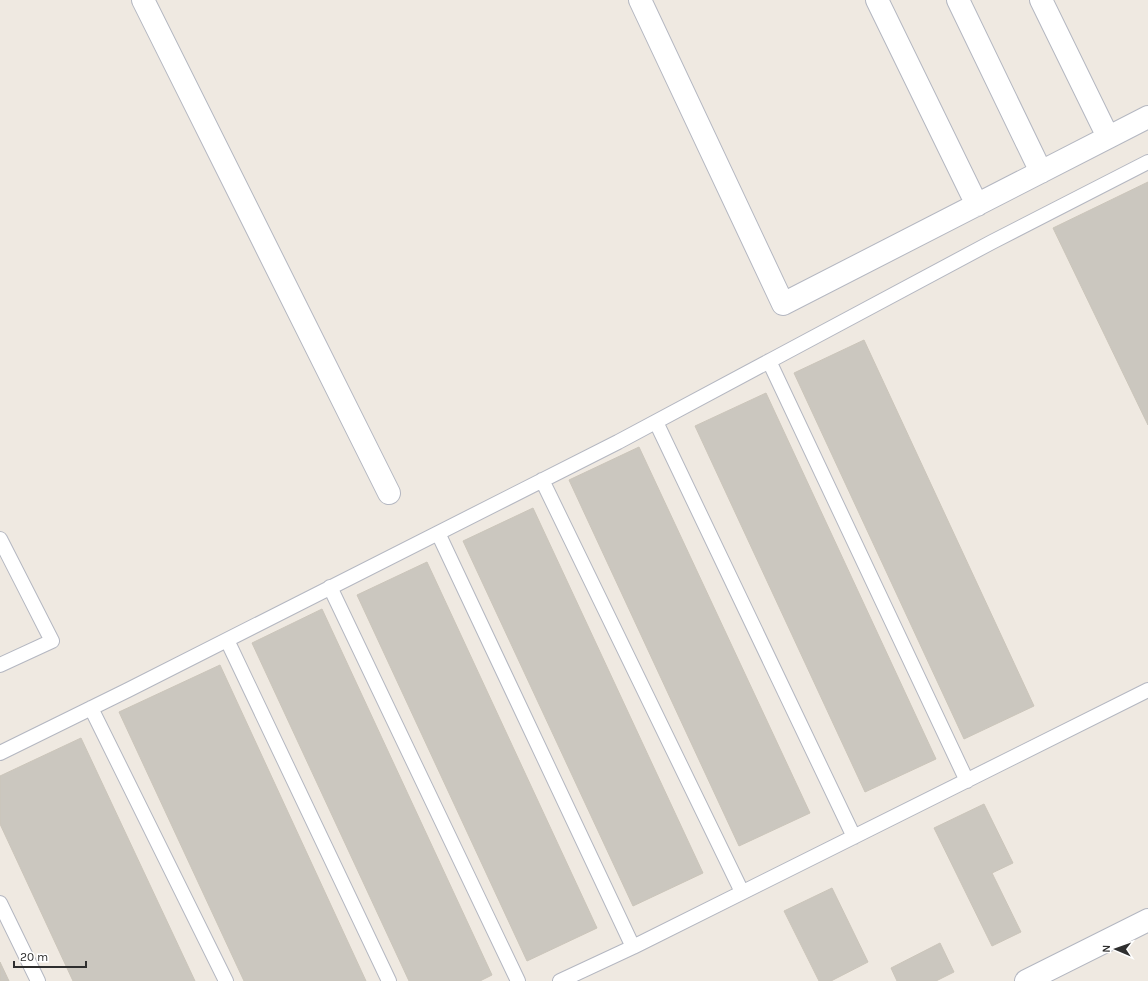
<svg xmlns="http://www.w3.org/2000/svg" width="1148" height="981" viewBox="0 0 1148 981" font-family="Karla,sans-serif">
  <rect width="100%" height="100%" fill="#efe9e1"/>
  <!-- building -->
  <path fill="#cbc7bf" stroke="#cbc5ba" d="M1148 182V425L1053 228Z
    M864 340 1034 706 964 739 794 373Z
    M766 393 936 759 865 792 695 426Z
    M639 447 810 813 739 846 569 480Z
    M533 508 703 873 633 906 463 541Z
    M427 562 597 928 527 961 357 595Z
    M322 609 492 975 480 981H409L252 643Z
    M220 665 366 981H244L119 712Z
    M81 738 195 981H73L0 824V776Z
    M984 804 1013 863 992 873 1021 932 992 946 934 828Z
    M832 888 868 962 831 981H819L784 911Z
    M940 943 954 972 936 981H897L891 968Z
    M0 962 9 981H0Z"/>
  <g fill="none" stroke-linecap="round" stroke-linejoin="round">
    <defs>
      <path id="service" d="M769 361 967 781
        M656 422 854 837
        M542 480 742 892
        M438 533 633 947
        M0 539 52 641 0 665
        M330 587 518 981
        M227 640 389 981
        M91 708 226 981
        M0 753 128 690 618 442 992 242 1148 162
        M0 903 38 981
        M560 981 633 947 1148 690"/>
      <path id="minor" d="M143 0 389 493
        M640 0 783 304 1148 117
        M877 0 977 205
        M958 0 1041 172
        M1041 0 1108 137
        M1026 981 1148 920"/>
    </defs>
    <!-- service casing -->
    <use href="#service" stroke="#b4b7c1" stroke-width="16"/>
    <!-- minor casing -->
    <use href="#minor" stroke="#b4b7c1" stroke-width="24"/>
    <!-- service -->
    <use href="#service" stroke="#fff" stroke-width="14"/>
    <!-- minor -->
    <use href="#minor" stroke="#fff" stroke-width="22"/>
  </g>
  <!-- north arrow -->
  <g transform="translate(1116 949) rotate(272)" stroke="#ffffff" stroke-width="3" paint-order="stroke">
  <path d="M0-3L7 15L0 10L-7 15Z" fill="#2e2e2e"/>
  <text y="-6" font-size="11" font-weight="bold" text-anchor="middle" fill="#2e2e2e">N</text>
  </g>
  <!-- scale -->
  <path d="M14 961v6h72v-6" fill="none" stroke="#2e2e2e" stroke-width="2"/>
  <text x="20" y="961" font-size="12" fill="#2e2e2e" stroke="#ffffff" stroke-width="3" paint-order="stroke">20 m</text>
</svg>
